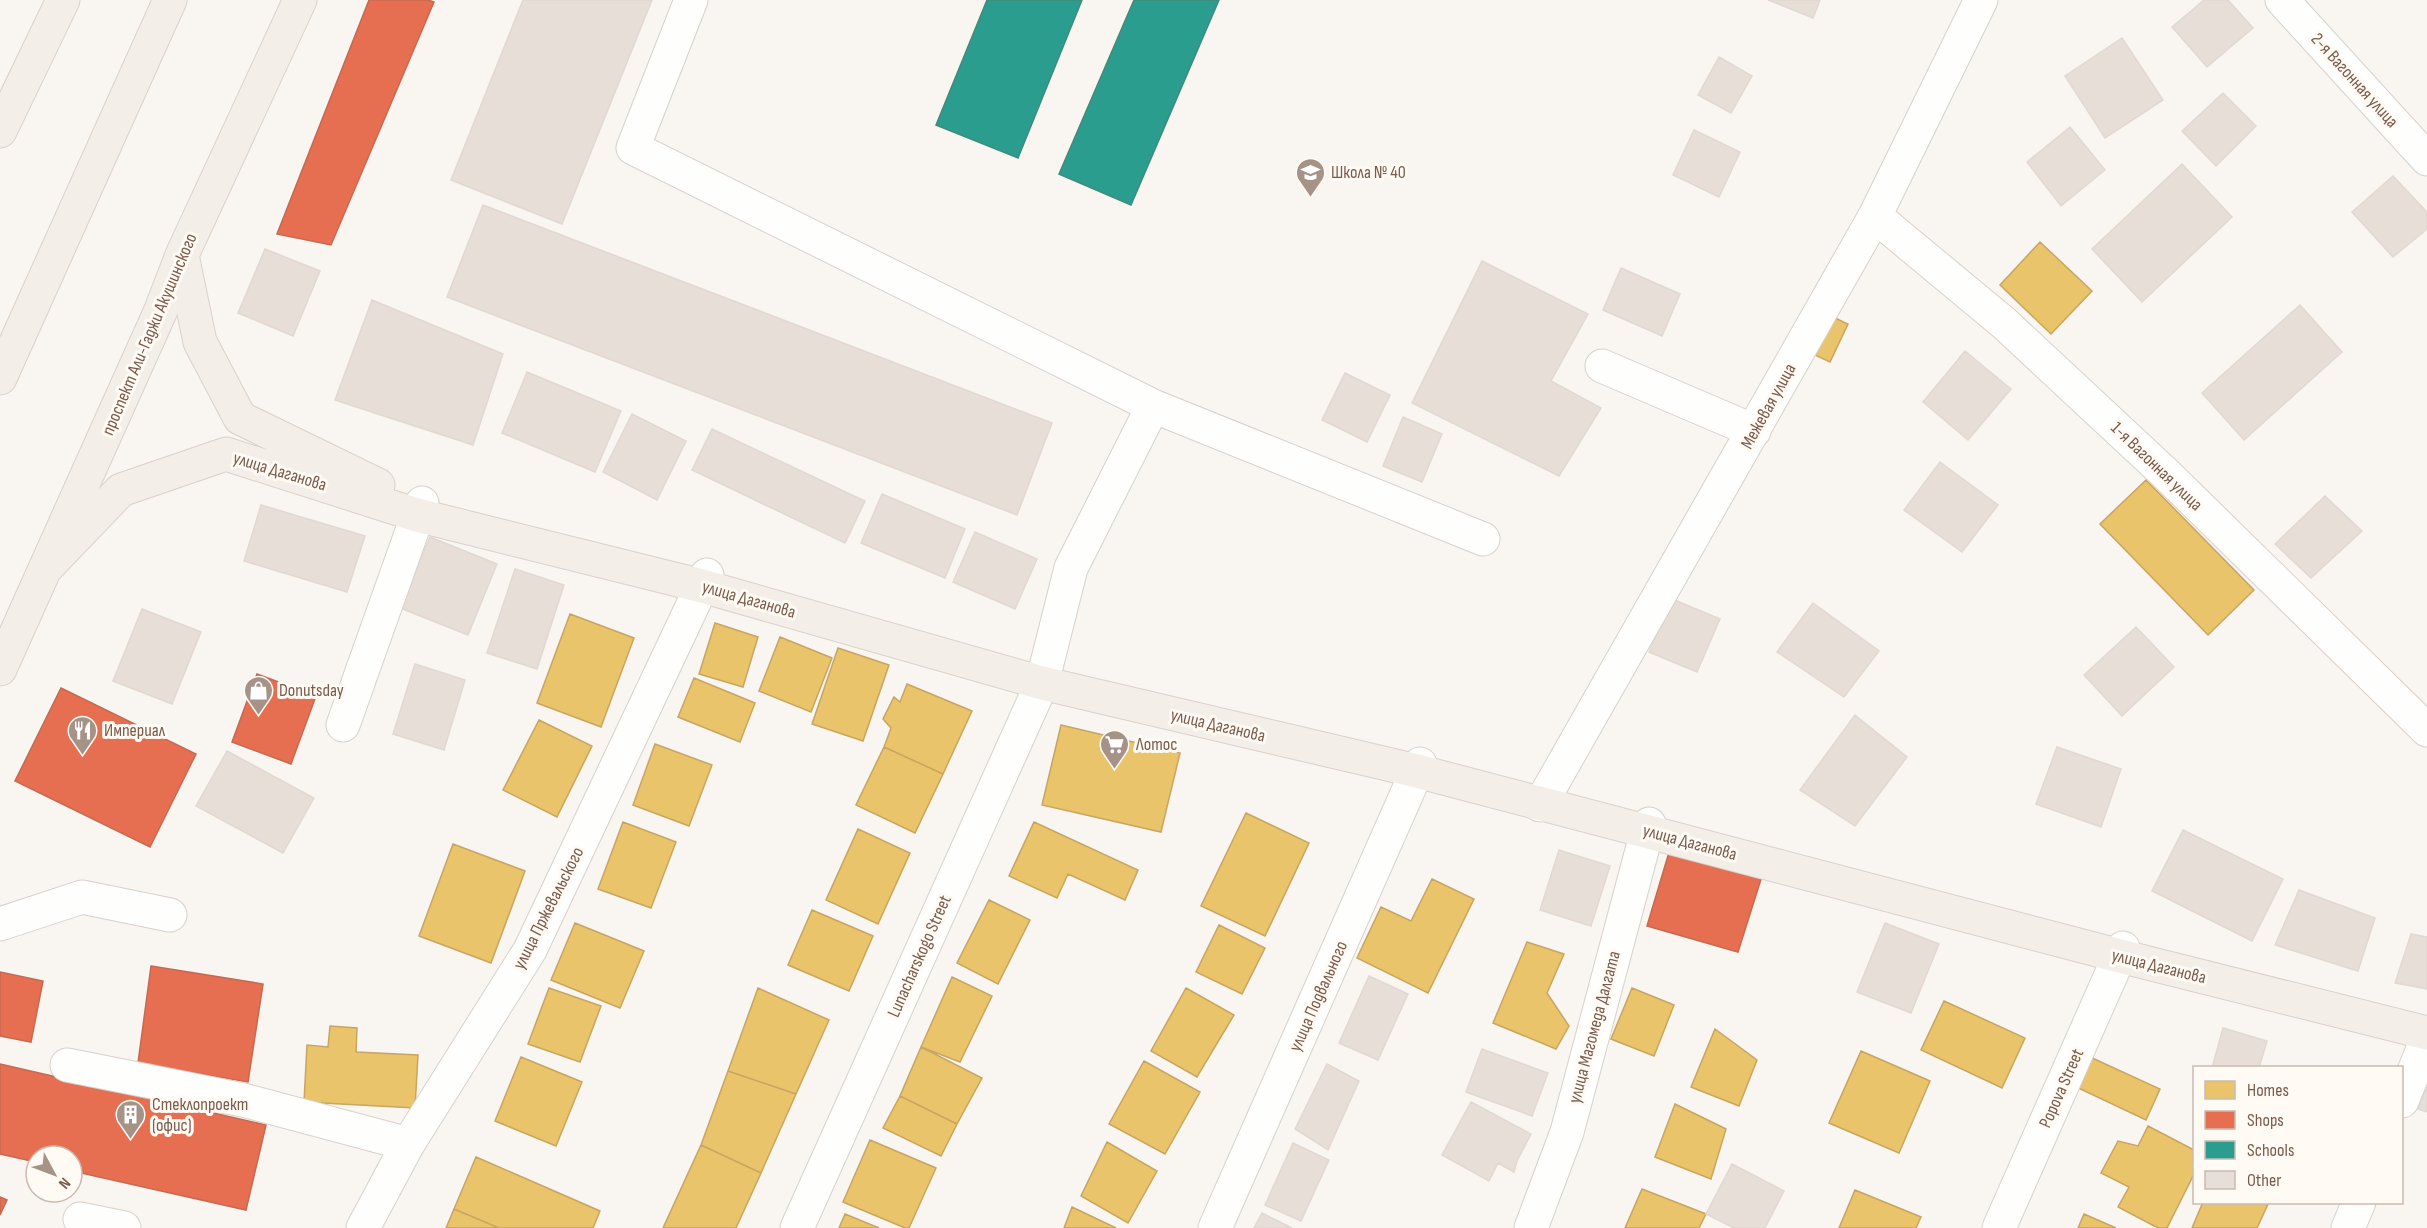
<svg xmlns="http://www.w3.org/2000/svg" width="2427" height="1228" viewBox="0 0 2427 1228" font-family="'Sofia Sans Condensed',sans-serif">
  <rect width="100%" height="100%" fill="#f9f5f0"/>
  <!-- homes -->
  <path fill="#e9c46a" stroke="#c8a561" stroke-width="1.5" d="M2040 242 2092 291 2051 334 2000 285Z
    M1820 311 1848 324 1830 362 1802 349Z
    M2146 480 2254 590 2208 635 2100 524Z
    M570 614 634 638 601 727 537 703Z
    M715 623 758 637 743 687 699 674Z
    M780 637 832 658 811 712 759 691Z
    M838 648 889 665 863 741 812 724Z
    M694 678 755 703 740 742 678 717Z
    M907 684 972 711 943 774 884 747 891 728 883 719 894 697 900 702Z
    M539 720 592 746 557 817 503 790Z
    M1061 725 1180 753 1161 832 1042 805Z
    M655 744 712 765 689 826 633 805Z
    M884 747 943 774 915 833 856 805Z
    M1246 813 1309 843 1265 936 1201 906Z
    M623 822 676 842 651 908 598 889Z
    M1034 822 1138 870 1125 900 1068 874 1057 898 1009 876Z
    M858 829 910 853 878 924 826 900Z
    M453 844 525 871 491 963 419 936Z
    M1432 879 1474 899 1428 993 1357 958 1381 907 1411 921Z
    M989 900 1030 920 998 984 957 963Z
    M812 910 873 936 849 991 788 965Z
    M575 923 644 951 620 1008 551 980Z
    M1219 925 1265 948 1242 994 1196 972Z
    M1527 942 1564 954 1547 993 1569 1026 1556 1049 1493 1023Z
    M952 977 992 996 960 1062 921 1047Z
    M549 988 601 1006 580 1062 528 1044Z
    M758 988 829 1020 796 1094 728 1071Z
    M1186 988 1234 1015 1197 1077 1151 1051Z
    M1632 988 1674 1005 1654 1056 1611 1039Z
    M1944 1001 2025 1038 2002 1088 1921 1050Z
    M330 1026 357 1028 356 1052 418 1055 415 1108 304 1102 307 1045 328 1047Z
    M1715 1029 1757 1060 1739 1106 1691 1087Z
    M921 1047 982 1078 957 1124 900 1096Z
    M1861 1051 1930 1081 1899 1153 1829 1123Z
    M521 1057 582 1082 556 1146 495 1121Z
    M2090 1057 2160 1089 2146 1120 2076 1087Z
    M1144 1061 1200 1092 1165 1154 1109 1124Z
    M728 1071 796 1094 761 1173 701 1145Z
    M900 1096 957 1124 941 1156 883 1128Z
    M1675 1104 1726 1129 1711 1179 1655 1157Z
    M2148 1126 2194 1150V1174L2167 1228H2158L2118 1207 2129 1187 2101 1173 2118 1141 2138 1146Z
    M870 1140 936 1168 909 1228H905L843 1202Z
    M1107 1142 1157 1171 1128 1223 1081 1196Z
    M701 1145 761 1173 736 1228H663Z
    M476 1157 600 1211 593 1228H499L454 1209Z
    M1642 1189 1706 1214 1699 1228H1625Z
    M1855 1190 1921 1217 1916 1228H1839Z
    M2203 1202H2269L2257 1228H2192Z
    M1072 1207 1116 1228H1064Z
    M454 1209 499 1228H446Z
    M845 1214 879 1228H839Z
    M2084 1214 2116 1228H2078Z"/>
  <!-- shops -->
  <path fill="#e76f51" stroke="#c66950" stroke-width="1.5" d="M369 0H428L434 2 331 245 277 234Z
    M257 674 316 696 291 764 232 742Z
    M61 688 196 754 150 847 15 781Z
    M1670 849 1762 876 1738 952 1647 926Z
    M151 966 263 984 248 1082 138 1063Z
    M0 972 43 981 31 1042 0 1036Z
    M0 1064 266 1125 246 1210 72 1171V1156H36V1162L0 1154Z
    M0 1197 7 1200 0 1215Z"/>
  <!-- schools -->
  <path fill="#2a9d8f" stroke="#428a7b" stroke-width="1.5" d="M987 0H1082L1018 158 936 125Z
    M1134 0H1219L1131 205 1059 174Z"/>
  <!-- building -->
  <path fill="#e6ded7" stroke="#e2d8d2" stroke-width="1.5" d="M523 0H652L562 224 451 180Z
    M1768 0H1820L1813 18Z
    M2204 0H2228L2253 28 2207 67 2172 27Z
    M2122 38 2163 100 2105 138 2065 76Z
    M1719 57 1752 76 1731 113 1698 95Z
    M2223 93 2256 126 2216 166 2182 131Z
    M2070 127 2105 170 2061 206 2027 162Z
    M1694 130 1740 152 1719 197 1673 175Z
    M2182 164 2232 217 2142 302 2092 249Z
    M2393 176 2427 212V229L2393 257 2352 212Z
    M483 205 1052 423 1017 515 447 297Z
    M265 249 320 271 293 336 238 313Z
    M1482 261 1588 314 1551 381 1601 408 1559 476 1412 403Z
    M1621 268 1680 294 1662 336 1603 310Z
    M372 300 503 354 473 445 335 400Z
    M2300 305 2342 352 2244 440 2202 393Z
    M1965 351 2011 389 1968 440 1923 402Z
    M527 372 621 411 595 472 502 433Z
    M1345 373 1390 395 1367 442 1322 420Z
    M632 414 686 441 657 500 603 472Z
    M1403 417 1442 434 1422 482 1383 466Z
    M712 429 865 501 845 543 692 470Z
    M1940 462 1998 505 1962 552 1904 510Z
    M882 494 965 529 945 578 861 543Z
    M2325 496 2362 531 2311 578 2275 544Z
    M261 505 365 536 347 592 244 561Z
    M975 532 1037 559 1015 609 953 582Z
    M430 537 497 564 468 635 400 608Z
    M515 569 564 585 537 669 487 653Z
    M1672 599 1720 619 1697 672 1649 652Z
    M1813 603 1879 651 1844 697 1777 652Z
    M142 609 201 632 172 704 113 681Z
    M2136 627 2174 667 2122 716 2084 675Z
    M415 664 465 680 444 750 393 734Z
    M1855 715 1907 757 1855 826 1800 790Z
    M2057 747 2121 769 2101 827 2036 804Z
    M227 751 314 798 283 853 196 806Z
    M2183 830 2283 879 2252 941 2152 891Z
    M1559 850 1610 866 1591 926 1540 910Z
    M2299 890 2375 918 2358 971 2275 945Z
    M1885 923 1939 944 1911 1013 1857 992Z
    M2411 934 2427 937V989L2395 983Z
    M1369 976 1408 994 1378 1060 1339 1043Z
    M2223 1028 2267 1041 2259 1068H2212Z
    M1482 1049 1548 1073 1532 1116 1466 1092Z
    M1327 1064 1359 1081 1328 1150 1295 1129Z
    M2427 1087V1112L2418 1109Z
    M1471 1102 1531 1134 1517 1161 1514 1172 1498 1163 1489 1181 1442 1155Z
    M1293 1143 1329 1160 1301 1221 1265 1205Z
    M1732 1164 1784 1191 1765 1228H1734L1706 1214Z
    M1262 1213 1292 1228H1254Z"/>
  <g fill="none" stroke-linecap="round" stroke-linejoin="round">
    <defs>
      <path id="minor" d="M691 0 633 148 1153 406 1071 568 1042 683 797 1228
        M2282 0 2427 159
        M1875 216 2004 323 2166 474 2427 730
        M1602 366 1754 431
        M1153 406 1483 539
        M343 725 422 503
        M1540 805 1875 216 1981 0
        M0 924 82 897 170 915
        M67 1065 243 1100 408 1144
        M2402 1101 2427 1039
        M80 1219 124 1228
        M363 1228 408 1144 530 950 707 575
        M1215 1228 1420 764
        M1531 1228 1567 1132 1649 824
        M1999 1228 2123 948
        M2348 1228 2359 1202"/>
      <path id="major" d="M0 131 63 0
        M182 255 200 342 240 418 378 485
        M0 378 170 0
        M46 568 121 490 226 454 417 515 702 586 1042 683 1417 771 2120 956 2427 1033
        M0 669 161 310 182 255 300 0"/>
    </defs>
    <!-- minor casing -->
    <use href="#minor" stroke="#d7d1cb" stroke-width="35"/>
    <!-- major casing -->
    <use href="#major" stroke="#dad1cc" stroke-width="35"/>
    <!-- minor -->
    <use href="#minor" stroke="#fefefd" stroke-width="33"/>
    <!-- major -->
    <use href="#major" stroke="#f3eee8" stroke-width="33"/>
  </g>
  <!-- icons -->
  <defs>
    <symbol id="school-pin" viewBox="-11 -11 22 30"><path d="M0 17L-7.5 6A9.5 9.5 0 1 1 7.5 6Z" fill="#a69286" stroke="#fffaf3"/><path d="M0-5L7-2L0 1L-7-2ZM-4 1L0 2.5L4 1V4Q0 6-4 4Z" fill="#fff"/></symbol>
    <symbol id="shop-pin" viewBox="-11 -11 22 30"><path d="M0 17L-7.5 6A9.5 9.5 0 1 1 7.5 6Z" fill="#a69286" stroke="#fffaf3"/><path d="M-5-2.5h2.3a2.7 3.5 0 0 1 5.4 0H5L5.5 6h-11ZM-1.5-2.5h3a1.5 2.3 0 0 0-3 0Z" fill="#fff"/></symbol>
    <symbol id="restaurant-pin" viewBox="-11 -11 22 30"><path d="M0 17L-7.5 6A9.5 9.5 0 1 1 7.5 6Z" fill="#a69286" stroke="#fffaf3"/><path d="M-5-6h1v4h1v-4h1v4h1v-4h1v5L-1.5 .5V6h-2V.5L-5-1ZM5-6V6H3V1.5H1.5Q1.5-4 5-6Z" fill="#fff"/></symbol>
    <symbol id="supermarket-pin" viewBox="-11 -11 22 30"><path d="M0 17L-7.5 6A9.5 9.5 0 1 1 7.5 6Z" fill="#a69286" stroke="#fffaf3"/><path d="M-6-5.5h2.5l.6 2H6L4.5 2H-2.5L-4.4-4H-6ZM-1.5 3.2a1.3 1.3 0 1 0 .1 0ZM3 3.2a1.3 1.3 0 1 0 .1 0Z" fill="#fff"/></symbol>
    <symbol id="building-pin" viewBox="-11 -11 22 30"><path d="M0 17L-7.5 6A9.5 9.5 0 1 1 7.5 6Z" fill="#a69286" stroke="#fffaf3"/><path d="M-4-6H4V6H1V3H-1V6H-4ZM-2.5-4.3h1.7v1.8h-1.7ZM.8-4.3h1.7v1.8H.8ZM-2.5-1h1.7V.8h-1.7ZM.8-1h1.7V.8H.8Z" fill="#fff"/></symbol>
  </defs>
  <g fill-rule="evenodd">
    <use href="#school-pin" x="1294" y="156" width="33" height="45"/>
    <use href="#shop-pin" x="242" y="674" width="33" height="45"/>
    <use href="#restaurant-pin" x="66" y="714" width="33" height="45"/>
    <use href="#supermarket-pin" x="1098" y="728" width="33" height="45"/>
    <use href="#building-pin" x="114" y="1098" width="33" height="45"/>
  </g>
  <g text-anchor="middle" stroke-width="6" stroke-linejoin="round" paint-order="stroke">
    <!-- street labels -->
    <g font-size="18" fill="#7a5c4d" stroke="#fffaf3">
      <text transform="translate(2355 80) rotate(48)" y="6">2-я Вагонная улица</text>
      <text transform="translate(149 334) rotate(-67)" y="6">проспект Али-Гаджи Акушинского</text>
      <text transform="translate(1768 406) rotate(-61)" y="6">Межевая улица</text>
      <text transform="translate(2157 466) rotate(44)" y="6">1-я Вагонная улица</text>
      <text transform="translate(280 471) rotate(17)" y="6">улица Даганова</text>
      <text transform="translate(749 599) rotate(16)" y="6">улица Даганова</text>
      <text transform="translate(1218 725) rotate(13)" y="6">улица Даганова</text>
      <text transform="translate(1690 842) rotate(15)" y="6">улица Даганова</text>
      <text transform="translate(548 908) rotate(-63)" y="6">улица Пржевальского</text>
      <text transform="translate(919 956) rotate(-66)" y="6">Lunacharskogo Street</text>
      <text transform="translate(2159 966) rotate(14)" y="6">улица Даганова</text>
      <text transform="translate(1318 996) rotate(-66)" y="6">улица Подвального</text>
      <text transform="translate(1594 1027) rotate(-75)" y="6">улица Магомеда Далгата</text>
      <text transform="translate(2061 1088) rotate(-66)" y="6">Popova Street</text>
    </g>
    <!-- poi labels -->
    <g font-size="18" fill="#7a5c4d" stroke="#fffaf3" text-anchor="start">
      <text x="1331" y="178">Школа № 40</text>
      <text x="279" y="696">Donutsday</text>
      <text x="104" y="736">Империал</text>
      <text x="1136" y="750">Лотос</text>
      <text x="152" y="1110">Стеклопроект<tspan x="152" dy="21">(офис)</tspan></text>
    </g>
  </g>
  <!-- legend -->
  <rect x="2193" y="1066" width="210" height="138" fill="#fffaf3" stroke="#cabbb1" stroke-width="1.5"/>
  <rect x="2205" y="1081" width="30" height="18" fill="#e9c46a" stroke="#cabbb1" stroke-width="1.5"/>
  <text x="2247" y="1096" font-size="18" fill="#7a5c4d">Homes</text>
  <rect x="2205" y="1111" width="30" height="18" fill="#e76f51" stroke="#cabbb1" stroke-width="1.5"/>
  <text x="2247" y="1126" font-size="18" fill="#7a5c4d">Shops</text>
  <rect x="2205" y="1141" width="30" height="18" fill="#2a9d8f" stroke="#cabbb1" stroke-width="1.5"/>
  <text x="2247" y="1156" font-size="18" fill="#7a5c4d">Schools</text>
  <rect x="2205" y="1171" width="30" height="18" fill="#e6ded7" stroke="#cabbb1" stroke-width="1.5"/>
  <text x="2247" y="1186" font-size="18" fill="#7a5c4d">Other</text>
  <!-- north arrow -->
  <g transform="translate(54 1174) rotate(131)"><circle r="28" fill="#fffaf3" stroke="#cabbb1" stroke-width="1.5"/>
  <path d="M0-4.5L10 22L0 15L-10 22Z" fill="#a69286"/>
  <text y="-9" font-size="16" font-weight="bold" text-anchor="middle" fill="#7a5c4d">N</text>
  </g>
</svg>
